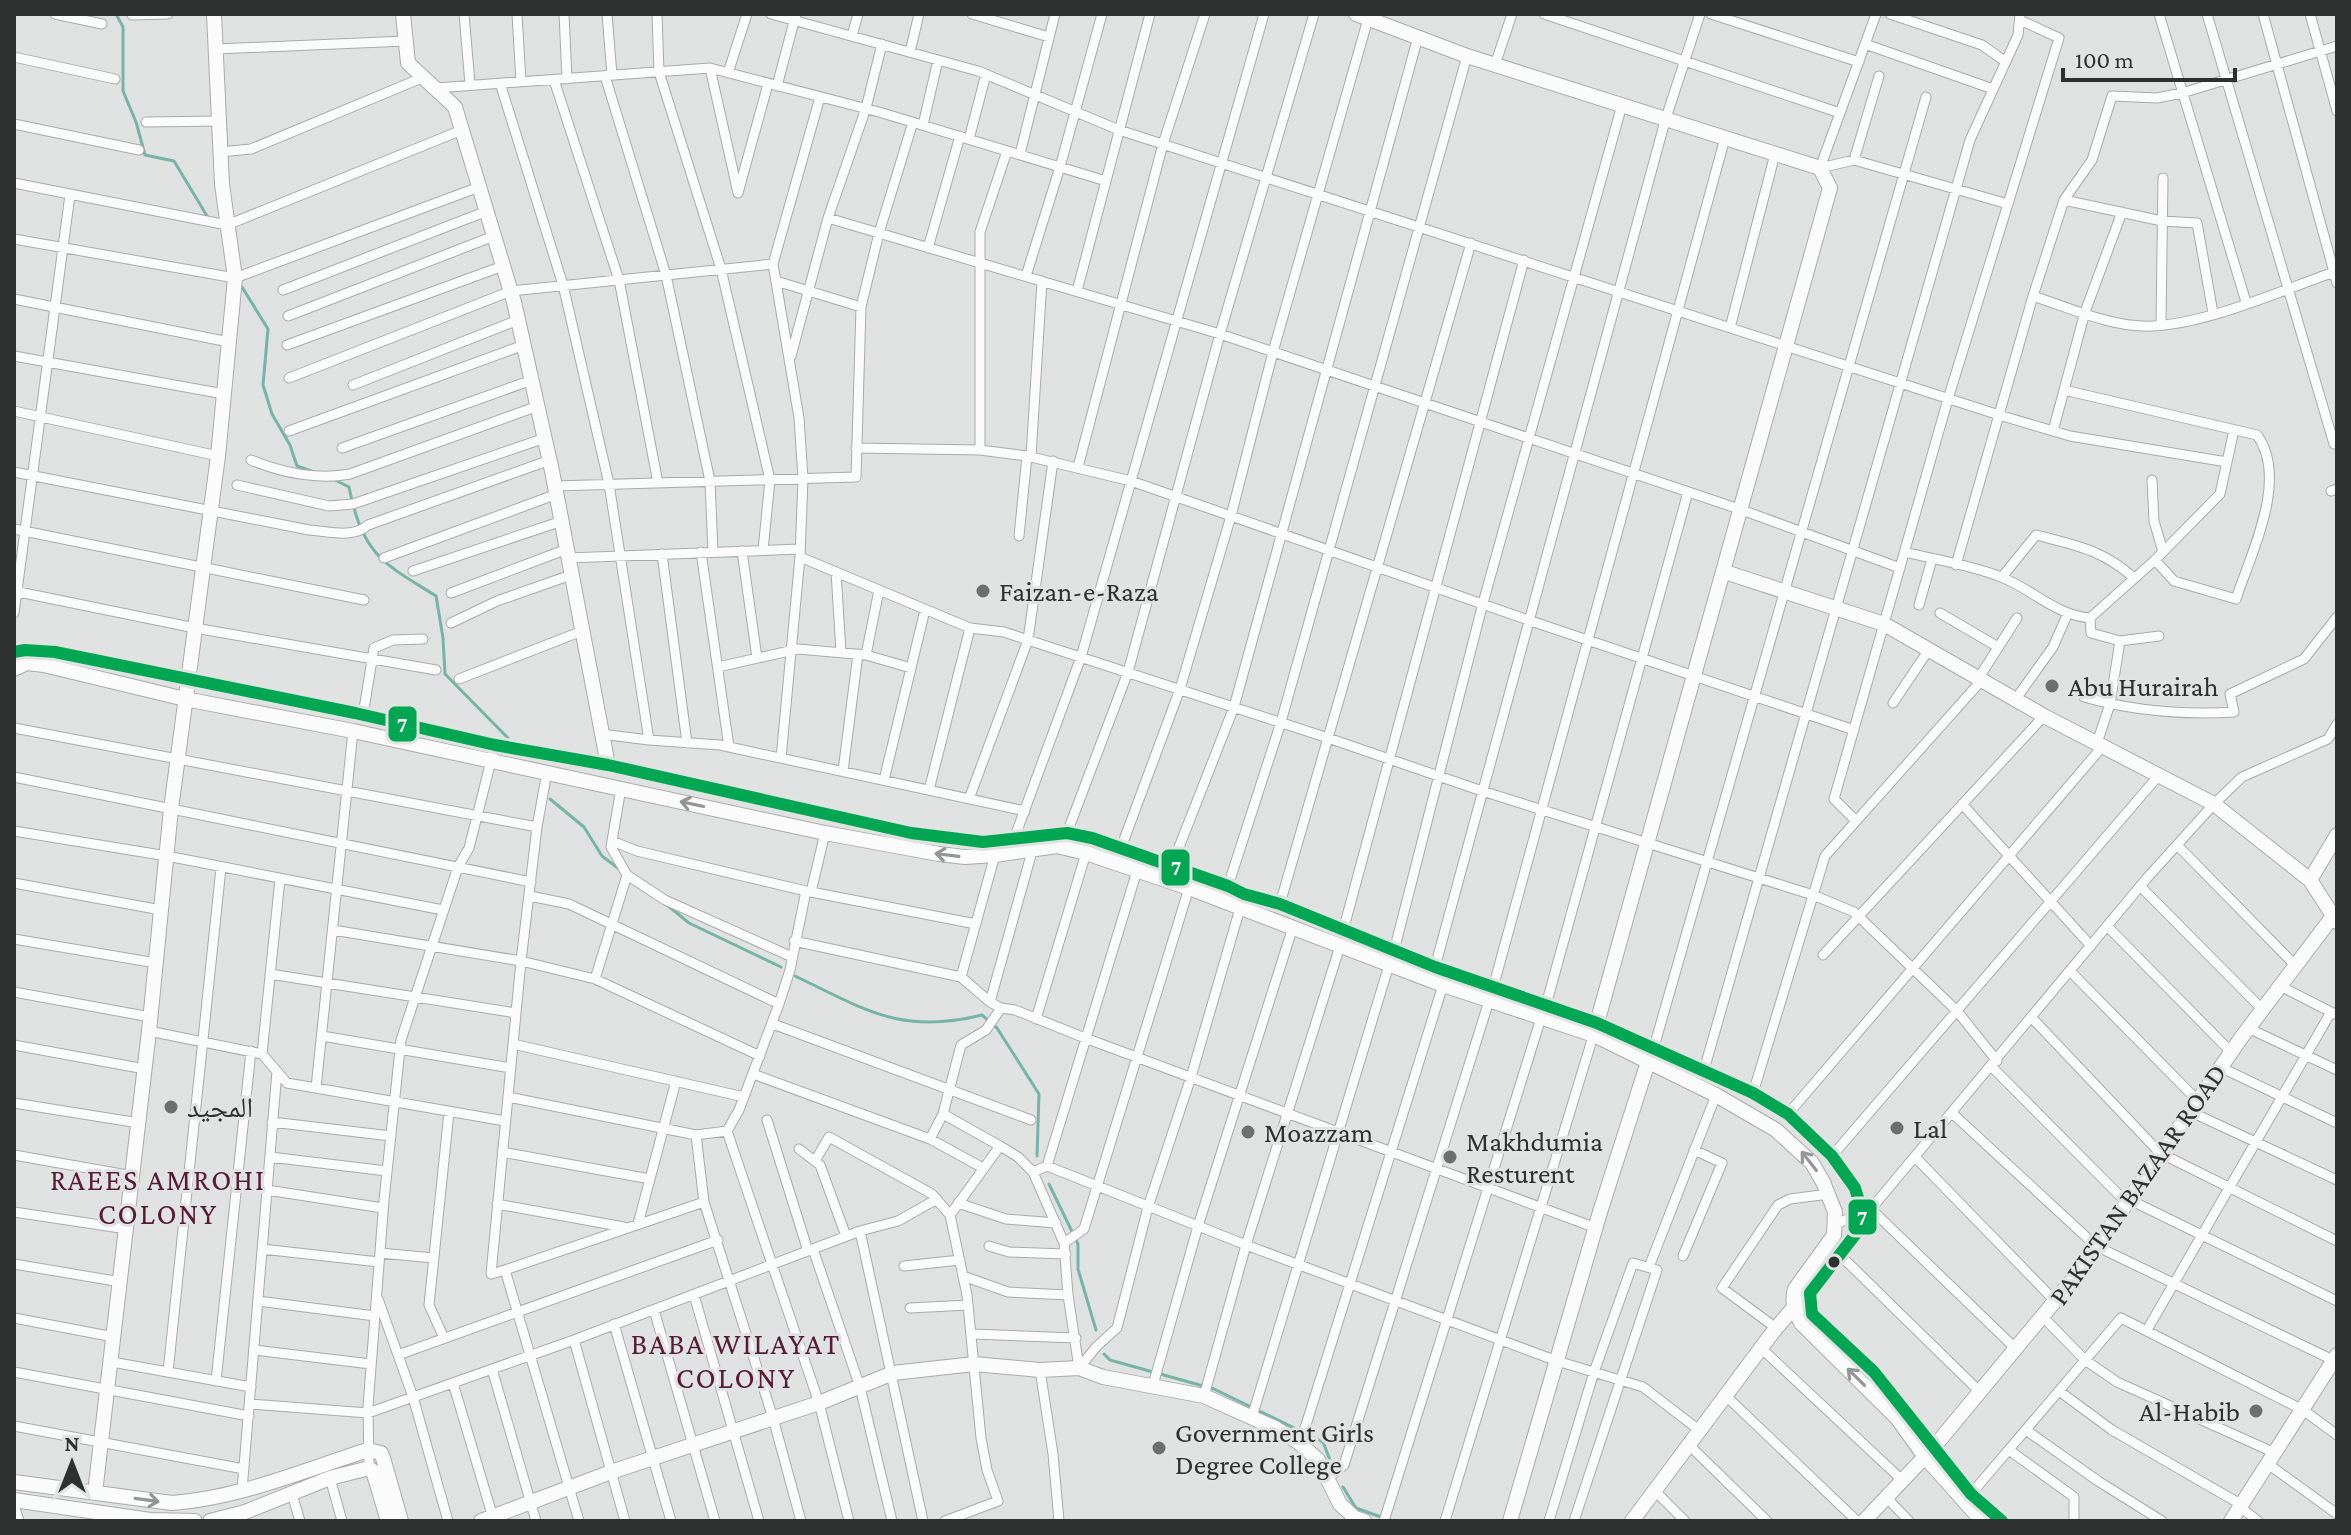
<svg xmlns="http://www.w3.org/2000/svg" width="2351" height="1535" viewBox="0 0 2351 1535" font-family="'Crimson Pro','Noto Naskh Arabic',serif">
  <rect width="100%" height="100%" fill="#e0e2e1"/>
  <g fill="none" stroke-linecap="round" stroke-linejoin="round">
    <!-- stream -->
    <path stroke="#76b4a6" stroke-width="3" d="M116 14 123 27V91L136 122 145 155 174 161 207 216
      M242 287 268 329 263 385 272 414 290 445 297 466 314 472
      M333 479 349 487 352 501
      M354 508C368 560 394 569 436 596L443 638 445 674 508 738
      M550 799 584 827 602 856 619 869
      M667 905 689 923 781 967
      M795 976C866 1010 901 1035 982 1015L997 1028 1039 1094 1037 1156
      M1049 1184 1078 1244V1269L1096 1330
      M1104 1354 1110 1360 1214 1389 1323 1442 1330 1460
      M1343 1487 1356 1508 1392 1521"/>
    <defs>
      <path id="street" d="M55 14 102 24
        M464 14 470 84
        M517 14 521 82
        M564 14 567 79
        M607 14 612 75
        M657 14 659 72 721 269 770 480 763 550
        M771 14 978 71 1119 130 1999 415 2070 436 2227 462
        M972 14 1049 37
        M1544 14 1840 113
        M1711 14 1859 62
        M1890 14 1982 45 2006 62
        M2159 14 2246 302
        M2207 14 2334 444
        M2263 14 2337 283
        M2310 14 2337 111
        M132 15 168 14
        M852 36 858 14
        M1865 44 1993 89
        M216 49 406 41
        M910 52 919 14
        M14 57 115 79
        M1495 65 1512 14
        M710 68 738 193 768 84
        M728 73 747 14
        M605 76 666 275 710 481 713 552
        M554 80 619 280 658 483
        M500 83 563 285 609 484 649 740
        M777 86 796 14
        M436 88 710 68 879 112 1106 181 1150 14
        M820 97 773 264 799 418 803 478 800 557 970 628 1004 632 1028 640 1328 738 1482 791 1813 895 1854 912 1957 1011 1997 1061
        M146 122 220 121
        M14 124 139 150
        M923 125 938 60
        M969 139 986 74
        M221 152 251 149 424 77
        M1020 154 1055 14
        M1854 160 1879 76
        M1820 168 1854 160 2008 204
        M1820 168 1876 14
        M14 183 227 225 462 130
        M2064 200 2162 221 2197 223 2213 313
        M828 218 1220 334 1742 510 1900 568
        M14 239 235 278 479 187
        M928 248 960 136
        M1026 276 1060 167 1102 14
        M776 281 861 307
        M283 290 487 211
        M1077 291 1106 181
        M2033 296C2070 308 2113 328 2153 326 2210 323 2282 290 2337 271
        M14 299 229 342
        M288 316 494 236
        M2161 324 2163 178
        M1730 328 1775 154
        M287 345 503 266
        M14 356 224 394
        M791 356 828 218 866 108 882 44
        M289 378 511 291 773 264
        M353 385 518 320
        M2064 390 2257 435C2289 479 2251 553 2236 599L2174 581 2155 560
        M14 411 218 456
        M289 431 524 345
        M2053 431 2085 312 2122 212
        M342 448 532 380
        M856 448 980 450 1027 456 1131 481 1531 621 1854 730
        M980 450V232L1007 151
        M1031 456 1042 281
        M251 460C282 473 318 480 350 474L538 406
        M1078 467 1163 144 1205 14
        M14 472 309 530C328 531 353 539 368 525L550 460
        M2152 480 2154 521 2163 552
        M237 485 329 506 353 504 545 438
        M555 486 856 477 861 307 879 233 913 122
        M2331 491 2337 489
        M14 529 364 600
        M1019 536 1027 456
        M742 551 757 658
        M701 552 729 747
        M1905 552C1936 560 1971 565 2001 577 2032 589 2055 615 2090 618L2155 560 2220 494 2234 430
        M662 554 687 743
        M384 558 557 494
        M568 558 800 549
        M1956 565 2033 296 2064 200 2092 160 2112 96 2157 98 2182 93 2337 46
        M413 571 562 521
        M836 572 841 652
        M2002 577 2036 535C2075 545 2103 550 2134 578
        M14 591 195 628 436 670
        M451 593 567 549
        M1919 605 1932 559
        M14 613 70 195
        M1940 613 1998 647
        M2090 618 2091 633 2120 641 2159 636
        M451 623 497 601 571 575
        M866 655 879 590
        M718 667 798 649 866 655 911 668
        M459 679 582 631
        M1978 679 2017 618
        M2084 697C2133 711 2183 715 2234 712L2230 694 2304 659 2337 617
        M2015 700 2053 647 2068 613
        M1893 703 1928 651
        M363 715 374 648 393 640 423 639
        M14 728 537 827
        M601 734 649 740 720 745 1025 811
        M2097 743 2110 704 2120 641
        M781 758 800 557
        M843 771 858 654
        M14 777 531 882
        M884 780 925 610
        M621 788 611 847 627 875 665 900 792 957
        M929 790 970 628
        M969 799 1028 640 1053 461
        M1962 804 2091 946
        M1856 821 1834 799 1948 399 2059 38 2020 20
        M14 831 167 856 443 910
        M1067 833 1128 672 1220 334 1314 14
        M1014 839 1081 657 1264 14
        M612 841 637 851 806 891 976 924
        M2177 845 2295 965
        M1121 848 1180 689 1231 516 1273 352 1368 19
        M1172 865 1234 707 1418 37
        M14 883 161 910
        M1228 886 1281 722 1467 56
        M2140 886 2262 1009
        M811 892 825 833
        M530 896 569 904 779 1004
        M1280 904 1471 243
        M2107 926 2231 1052
        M333 930 521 961 595 979 760 1056
        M1343 931 1524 260
        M14 939 156 963
        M794 941 961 977 990 1002 1001 1008 1015 1010 1085 1038 1596 1228
        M1394 951 1483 603 1622 105
        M1823 955 2044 716
        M1435 967 1665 121 1700 14
        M2070 971 2197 1100
        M270 974 516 1013
        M961 977 995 855
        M595 979 627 875
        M2280 986 2337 1015
        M14 992 150 1017
        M990 1002 1033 848
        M1546 1005 1688 492
        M2032 1018 2160 1153 2337 1241
        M1036 1019 1086 853
        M773 1024 1031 1120
        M2248 1028 2337 1070
        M149 1031 262 1054 287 1083 505 1121
        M322 1036 511 1068
        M513 1044 744 1097
        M14 1045 145 1069
        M1654 1047 1926 97
        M262 1054 280 879
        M1992 1067 2126 1202
        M2220 1067 2337 1123
        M1704 1070 1970 140 2018 35 2020 14
        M753 1074 930 1139 983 1168
        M316 1088 353 731
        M1753 1093 1825 856 1981 681
        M508 1097 696 1135 727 1131 739 1110 779 1004 790 970 806 891
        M14 1103 139 1123
        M2189 1111 2337 1180
        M1952 1113 2096 1246 2337 1362
        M943 1114 1000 1146 1018 1157 1033 1172 1064 1243 1068 1295 1079 1368
        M1788 1114 2103 746
        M767 1120 808 1251
        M272 1122 391 1136
        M727 1131 819 1403 849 1521
        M696 1135 704 1202
        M930 1139 943 1114 961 1045 986 1030 1001 1008
        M799 1149 820 1165 846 1236
        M502 1152 650 1179
        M14 1155 133 1176
        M1832 1156 2160 774
        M270 1157 387 1171
        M1915 1157 2055 1301
        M815 1161 829 1137 932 1194 950 1215
        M1047 1166 1137 871
        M1033 1172 1047 1166 1246 1245 1557 1361 1643 1387 1699 1430
        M267 1190 383 1208
        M2128 1199 2337 1301
        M958 1203 1006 1219 1056 1223
        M497 1204 624 1227
        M1871 1209 2015 1348
        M14 1212 127 1229
        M638 1224 676 1081
        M1836 1224 1871 1209 2147 878 2214 804 2242 777 2328 739 2337 724
        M860 1231 923 1521
        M1064 1243 1084 1229 1189 888
        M989 1246 1009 1252 1066 1254
        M262 1249 379 1262
        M813 1249 860 1387 892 1521
        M380 1253 434 1258
        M1840 1255 1979 1391
        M1683 1256 1722 1163 1694 1150
        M14 1264 121 1282
        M904 1266 960 1260
        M1649 1267 1716 1095
        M505 1270 491 1274 521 961 537 827 547 772
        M963 1276 1008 1292 1068 1295
        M694 1295 759 1521
        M378 1299 413 1397 448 1521
        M258 1301 375 1316
        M910 1308 968 1305
        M654 1310 715 1521
        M2042 1316 2085 1360 2117 1382 2275 1453
        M14 1318 114 1337
        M614 1324 671 1521
        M1776 1328 1722 1288 1778 1205 1790 1199 1829 1194
        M2147 1330 2331 1012
        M971 1334 1076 1338
        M444 1338 429 1305 449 1112
        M574 1340 625 1521
        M1761 1348 1902 1480
        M254 1350 371 1364
        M398 1355 718 1240
        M112 1362 251 1387
        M1079 1368 1097 1346 1117 1328 1148 1207 1191 1077 1241 905
        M492 1369 536 1521
        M1040 1370 1053 1454 1059 1521
        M14 1372 249 1416
        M168 1372 221 868
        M216 1381 251 1051
        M453 1383 494 1521
        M1153 1385 1198 1226 1292 930
        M2059 1391 2112 1430 2242 1505
        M1725 1395 1857 1521
        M1204 1396 1246 1245 1340 946
        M250 1404 368 1413 574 1340 860 1231 898 1221 937 1199
        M1252 1417 1389 965
        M14 1426 244 1469
        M2026 1430 2098 1481 2162 1521
        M1298 1442 1306 1425 1443 985
        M1688 1444 1767 1521
        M2009 1450 2074 1497V1521
        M2268 1464 2337 1514
        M369 1468 368 1406 384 1200 401 1040 458 867 469 848 495 745
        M330 1478 342 1521
        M1327 1479 1344 1465 1493 988 1725 138
        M242 1490 277 1071
        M1654 1490 1685 1521
        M292 1494 300 1521
        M1971 1494 2121 1318 2303 1410 2337 1435
        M1886 1497 1909 1521
        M14 1505 19 1521
        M2240 1507 2258 1521
        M579 1521 505 1270 704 1202 773 1418 801 1521
        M945 1521 998 1501 987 1470 981 1438 967 1295 950 1215 1000 1146
        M1384 1521 1541 1018
        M1445 1521 1595 1030
        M1549 1521 1594 1372 1633 1263 1657 1270 1574 1521"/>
      <path id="secondary" d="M403 14 408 63 455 107 514 302 552 471 608 765
        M1356 14 1467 56 1820 168 1830 188 1597 1023
        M1725 572 1884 624 2044 716 2214 804 2310 880 2337 922
        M2310 880 2337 835
        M14 1482 172 1503C240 1498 304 1470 368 1450L381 1453 383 1458 401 1521
        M95 1493 149 1031 171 809 218 456 235 278 222 184 214 14
        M14 1500 150 1520 195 1521
        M210 1521 245 1512 330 1478 369 1468 373 1471 388 1521
        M481 1521 611 1472 819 1403 893 1373 974 1364 1040 1370 1079 1368 1103 1377 1204 1396 1275 1428 1298 1442 1318 1460 1340 1504 1355 1518 1364 1521
        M1510 1521 1600 1212 1648 1062
        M1632 1521 1773 1332 1794 1307 1803 1302
        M1864 1521 1934 1447 2079 1272 2241 1038 2333 916
        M2231 1521 2337 1355"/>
      <path id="primary" d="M14 652 25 650 55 652 355 713 495 745 608 765 911 833 983 842 1067 833 1092 838 1228 886 1244 894 1280 904 1435 967 1597 1023 1753 1093 1788 1114 1832 1156 1855 1188 1863 1214 1858 1231 1810 1293 1812 1314 1874 1372 1971 1494 2002 1521
        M14 669 27 663 44 665 185 699 353 731 825 833 939 854 965 857 995 855 1057 846 1086 853 1189 888 1443 985 1594 1035 1716 1095 1776 1130 1812 1163 1823 1182 1835 1212 1834 1235 1795 1289C1791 1303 1795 1311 1801 1323L1897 1418 1925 1457 1982 1521"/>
    </defs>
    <!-- street casing -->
    <use href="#street" stroke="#a9abaa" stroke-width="11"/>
    <!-- secondary casing -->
    <use href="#secondary" stroke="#a9abaa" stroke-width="16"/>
    <!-- primary casing -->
    <use href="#primary" stroke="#a9abaa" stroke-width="16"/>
    <!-- street -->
    <use href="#street" stroke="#fafbfa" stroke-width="9"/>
    <!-- secondary -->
    <use href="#secondary" stroke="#fafbfa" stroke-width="14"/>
    <!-- primary -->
    <use href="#primary" stroke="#fafbfa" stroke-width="14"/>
    <defs>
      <path id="bus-1" d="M14 652 25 650 55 652 355 713 495 745 608 765 911 833 983 842 1067 833 1092 838 1228 886 1244 894 1280 904 1435 967 1597 1023 1753 1093 1788 1114 1832 1156 1855 1188 1863 1214 1858 1231 1810 1293 1812 1314 1874 1372 1971 1494 2002 1521"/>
    </defs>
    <!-- bus-1 casing -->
    <use href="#bus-1" stroke="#dfe3e2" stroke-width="18"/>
    <!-- bus-1 -->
    <use href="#bus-1" stroke="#00a651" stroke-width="12"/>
  </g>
  <!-- one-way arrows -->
  <defs><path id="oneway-shaft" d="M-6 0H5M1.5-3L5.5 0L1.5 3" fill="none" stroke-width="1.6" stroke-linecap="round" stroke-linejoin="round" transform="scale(2)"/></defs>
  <g stroke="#949695">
    <use href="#oneway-shaft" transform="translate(692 804) rotate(-168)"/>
    <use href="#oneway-shaft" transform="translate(947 855) rotate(-173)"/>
    <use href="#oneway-shaft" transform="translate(1809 1161) rotate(-128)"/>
    <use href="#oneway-shaft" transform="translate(1856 1377) rotate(-135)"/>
    <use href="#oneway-shaft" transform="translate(147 1500) rotate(8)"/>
  </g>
  <!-- markers -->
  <g fill="#6d6e6e" stroke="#dfe3e2" stroke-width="3">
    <circle cx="983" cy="591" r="8"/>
    <circle cx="2052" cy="686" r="8"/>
    <circle cx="171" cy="1107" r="8"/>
    <circle cx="1897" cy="1128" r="8"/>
    <circle cx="1248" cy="1132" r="8"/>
    <circle cx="1450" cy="1157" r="8"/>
    <circle cx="2256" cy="1411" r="8"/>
    <circle cx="1159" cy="1448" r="8"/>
  </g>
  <circle fill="#2f3030" stroke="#dfe3e2" stroke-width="3" cx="1834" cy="1262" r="7"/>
  <g text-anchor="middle" stroke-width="6" stroke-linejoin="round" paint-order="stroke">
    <!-- poi labels -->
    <g font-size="28" fill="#2f3030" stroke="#dfe3e2" text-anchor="start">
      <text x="999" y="601">Faizan-e-Raza</text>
      <text x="2068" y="696">Abu Hurairah</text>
      <text x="187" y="1117">المجید</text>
      <text x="1913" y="1138">Lal</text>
      <text x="1264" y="1142">Moazzam</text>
      <text x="1466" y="1151">Makhdumia<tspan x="1466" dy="32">Resturent</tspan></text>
      <text x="2240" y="1421" text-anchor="end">Al-Habib</text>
      <text x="1175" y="1442">Government Girls<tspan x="1175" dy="32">Degree College</tspan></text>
    </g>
    <!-- street labels -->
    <g font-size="28" fill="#2f3030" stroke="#dfe3e2">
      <text transform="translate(2137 1184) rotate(-55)" y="10">PAKISTAN BAZAAR ROAD</text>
    </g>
    <!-- neighbourhood labels -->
    <g font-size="30" letter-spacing="2" fill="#5a1937" stroke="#dfe3e2">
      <text x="158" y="1190">RAEES AMROHI<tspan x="158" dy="34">COLONY</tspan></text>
      <text x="736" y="1354">BABA WILAYAT<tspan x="736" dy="34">COLONY</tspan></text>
    </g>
  </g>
  <g stroke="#dfe3e2" stroke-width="3">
    <rect x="387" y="705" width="31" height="38" rx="8" fill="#00a651"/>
    <rect x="1160" y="848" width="31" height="39" rx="8" fill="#00a651"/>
    <rect x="1847" y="1198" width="31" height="38" rx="8" fill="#00a651"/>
  </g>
  <g font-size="22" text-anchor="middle" font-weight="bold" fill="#fff">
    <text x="402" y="732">7</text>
    <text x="1176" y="875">7</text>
    <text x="1862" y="1225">7</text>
  </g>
  <!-- border -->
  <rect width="2351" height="1535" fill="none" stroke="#2f3030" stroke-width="32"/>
  <!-- north arrow -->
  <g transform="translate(72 1463)" stroke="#dfe3e2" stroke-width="6" paint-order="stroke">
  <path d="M0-6L14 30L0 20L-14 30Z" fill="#2f3030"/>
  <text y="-12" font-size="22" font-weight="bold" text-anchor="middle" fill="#2f3030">N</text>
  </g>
  <!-- scale -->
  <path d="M2063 68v12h172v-12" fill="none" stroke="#2f3030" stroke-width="4"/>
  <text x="2075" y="68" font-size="24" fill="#2f3030" stroke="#dfe3e2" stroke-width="6" paint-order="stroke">100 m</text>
</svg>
